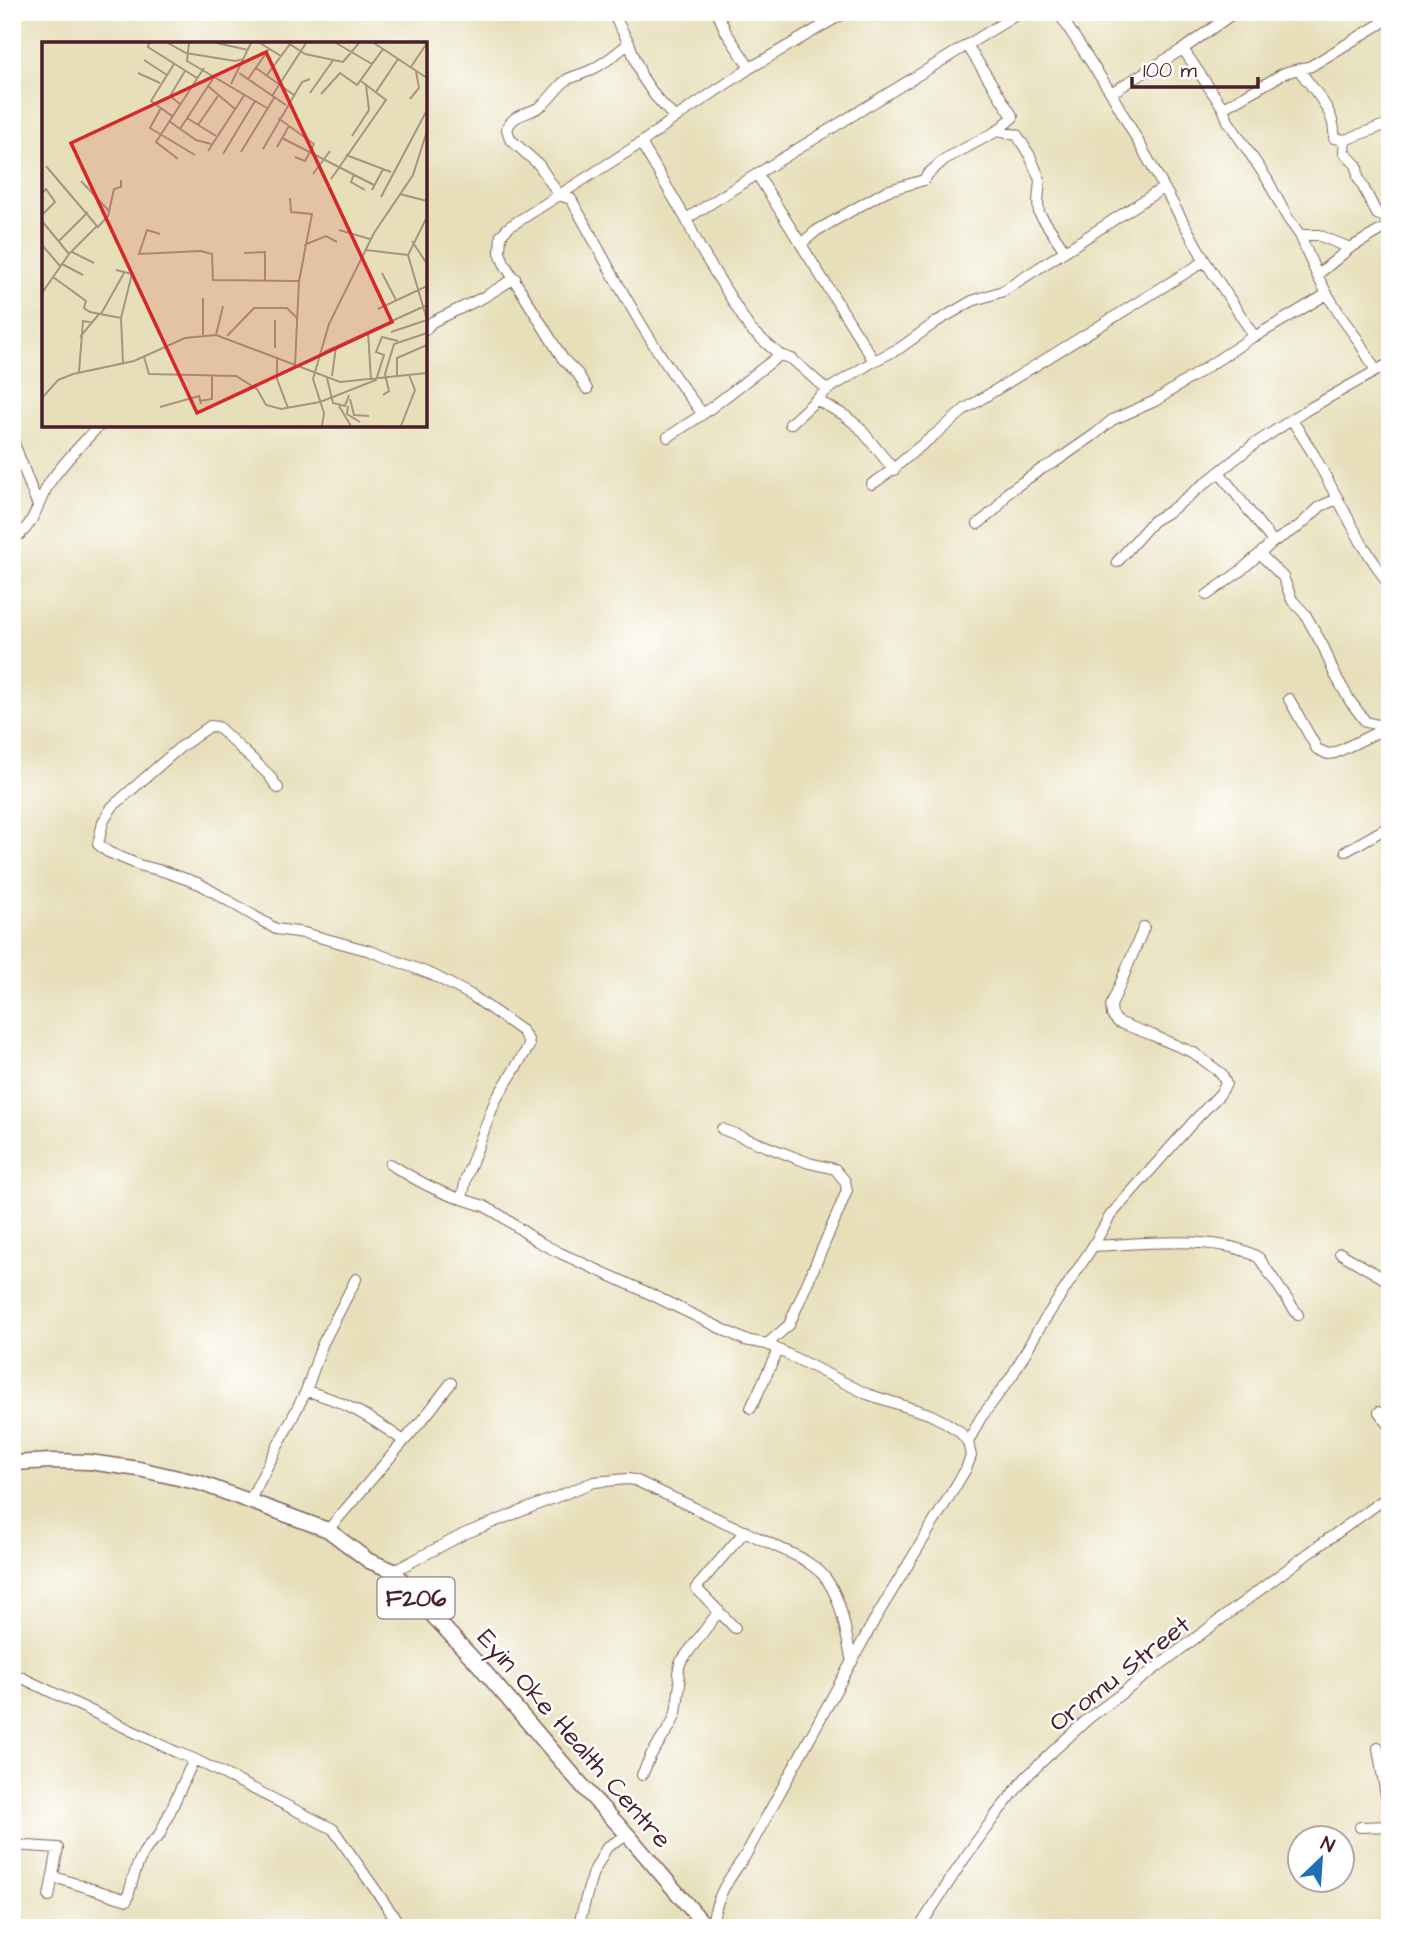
<svg xmlns="http://www.w3.org/2000/svg" width="1402" height="1940" viewBox="0 0 1402 1940" font-family="'Architects Daughter',sans-serif">
  <rect width="100%" height="100%" fill="#fff"/>
  <filter id="ink" filterUnits="userSpaceOnUse"><feTurbulence type="fractalNoise" baseFrequency=".0143" numOctaves="2"/><feDisplacementMap in="SourceGraphic" scale="14" xChannelSelector="R" yChannelSelector="G"/><feConvolveMatrix kernelMatrix="1 2 1 2 8 2 1 2 1" color-interpolation-filters="sRGB"/></filter>
  <filter id="wash" filterUnits="userSpaceOnUse"><feTurbulence type="fractalNoise" baseFrequency=".00686" numOctaves="4" result="noise"/><feDisplacementMap in="SourceGraphic" scale="28" xChannelSelector="R" yChannelSelector="G"/><feGaussianBlur stdDeviation="1.57" result="paint"/><feColorMatrix in="noise" values="0 0 0 0 0 0 0 0 0 0 0 0 0 0 0 0 0 1.4 0 .05"/><feComposite in="paint" operator="in"/></filter>
  <g filter="url(#wash)">
    <rect width="100%" height="100%" fill="#e7dfba"/>
  </g>
  <g filter="url(#ink)">
    <g fill="none" stroke-linecap="round" stroke-linejoin="round">
      <defs>
        <path id="street" d="M612 12 629 43 642 77 655 96 675 118
          M717 12 726 32 750 68
          M1058 12 1111 93 1205 261 1254 336
          M629 43C616 54 604 64 589 71 582 74 575 76 568 79 557 86 551 99 541 106 528 115 513 113 507 129L510 139 539 165 559 195 571 199C612 272 650 349 703 414
          M1183 49 1223 108 1228 121 1267 179 1287 217 1300 235 1317 275 1327 294 1342 318 1358 340 1376 371
          M1299 70C1313 89 1337 113 1334 138L1345 140 1390 123
          M1111 93 1183 49 1235 12
          M1223 108 1276 78C1285 70 1299 70 1311 66L1390 18
          M997 131 1017 135 1030 156 1040 180 1038 202 1039 213 1065 251
          M1345 140 1344 152 1357 166 1358 177 1377 214 1390 219
          M641 143 686 219 700 248 750 329 780 355 792 359 827 390
          M757 174 874 361
          M686 219 757 174 1021 12
          M1300 235H1318L1350 248
          M801 244 816 231 886 191 924 180 928 174 945 159 997 131 1013 117 967 45
          M1317 275 1350 248 1390 225
          M425 330 432 322 484 297 515 278
          M587 389 578 374 563 359 504 263 500 252 501 235 509 227 641 143 675 118 750 68 846 12
          M817 400 844 415 859 427 894 470
          M1292 420 1314 455 1361 542 1390 587
          M790 424 827 390 874 361 900 348 936 322 972 301 1003 291 1163 188
          M668 437 703 414 780 355
          M12 438 38 506
          M1219 472 1273 542
          M872 484C887 475 899 464 912 453 930 438 948 425 965 409L1205 261
          M978 524 996 509 1008 492 1043 468 1055 462 1094 435 1112 420 1155 401 1254 336H1256L1327 294
          M12 539C35 529 38 498 52 479 66 460 83 442 100 425
          M1260 554 1283 577 1292 600 1305 614 1324 648 1334 673 1350 701 1366 722 1390 728
          M1117 562 1153 521 1170 511 1253 445 1305 411 1390 363
          M1207 595 1239 572 1273 542 1298 527 1321 506 1337 499
          M1289 699 1317 749 1328 754 1335 753 1388 727
          M278 788 268 774 218 727 210 726 178 749 112 807 103 822 98 844 108 852 139 865 166 872 200 884 276 929 304 933 370 951 433 975 471 995 522 1031 528 1040 529 1046 495 1101 466 1178 462 1199 484 1206 500 1215 537 1241 560 1253 644 1291 745 1340 767 1344 867 1394 929 1414 945 1422 959 1431 968 1442 971 1456 966 1469 875 1619 745 1856C726 1883 717 1894 711 1928
          M1346 851 1390 826
          M722 1129 809 1163 835 1169 845 1181 847 1190 839 1210 789 1325 767 1344
          M390 1164C413 1178 436 1192 462 1199
          M1093 1246C1138 1244 1222 1234 1259 1258L1298 1315
          M1340 1253 1390 1282
          M306 1391C343 1400 373 1419 404 1441
          M751 1408 778 1350
          M1379 1412 1390 1426
          M968 1442 980 1419 1012 1376 1038 1330 1093 1246 1110 1216 1194 1121 1220 1094 1226 1084 1222 1074 1194 1053 1152 1035 1118 1022 1112 1015 1111 1006 1144 927
          M250 1500 306 1391 322 1345 356 1279
          M328 1530 428 1413 451 1383
          M394 1571 464 1534 594 1482 627 1479 635 1480 801 1558C808 1563 817 1568 823 1575 843 1598 845 1633 852 1662
          M735 1628 696 1588 745 1531
          M12 1673 176 1752 194 1759 333 1829 402 1928
          M1378 1748 1390 1820
          M642 1775 651 1755 671 1725 676 1713 680 1684 678 1673 680 1663 719 1611
          M1360 1827 1390 1826
          M12 1845 58 1848 49 1897
          M54 1877 127 1900C134 1876 138 1851 159 1836L194 1759
          M578 1928 592 1875 607 1847 628 1835
          M919 1928 964 1859 995 1816 1026 1777 1053 1751 1089 1718 1313 1550 1390 1495
          M1363 1928 1390 1927"/>
        <path id="primary" d="M12 1463 52 1461 89 1462 139 1469 200 1483 328 1530 369 1561 394 1571 419 1601 478 1664 592 1797 628 1835 707 1928"/>
      </defs>
      <!-- street casing -->
      <use href="#street" stroke="#81625d" stroke-width="12"/>
      <!-- primary casing -->
      <use href="#primary" stroke="#81625d" stroke-width="17"/>
      <!-- street -->
      <use href="#street" stroke="#fff" stroke-width="10"/>
      <!-- primary -->
      <use href="#primary" stroke="#fff" stroke-width="14"/>
    </g>
  </g>
  <g text-anchor="middle" stroke-width="5" stroke-linejoin="round" paint-order="stroke">
    <!-- shield labels -->
    <rect fill="#fff" stroke="#80626b" stroke-width="2" x="377.5" y="1577.5" width="77" height="41" rx="5"/>
    <g font-size="24" font-weight="bold" fill="#4a1f2b">
      <text x="416" y="1606">F206</text>
    </g>
    <!-- street labels -->
    <g font-size="26" fill="#4a1f2b" stroke="#fff">
      <text transform="translate(1119 1673) rotate(-38)" y="9">Oromu Street</text>
      <text transform="translate(575 1738) rotate(49)" y="9">Eyin Oke Health Centre</text>
    </g>
  </g>
  <!-- overview -->
  <g transform="translate(42 42)">
    <rect width="385" height="385" fill="#e7dfba"/>
    <path fill="none" stroke="#a89281" stroke-width="2" d="M107 1 106 5 155 36M126 1 144 11 193 19 202 17M147 1 145 19 225 66M175 1 206 8M218 1 239 14M246 1 263 12 301 20 317 1M294 1 330 22M332 1 385 36M102 18 125 33M369 25 385 1M214 26 252 53M96 31 118 41M197 31 244 63M225 33 248 2M206 37 227 7M189 42 209 1M166 44 193 67M334 50 356 17M268 51 292 17M279 52 298 31 315 43 341 7M230 54 264 1M368 57 377 46 374 29M138 62 128 54 143 29M119 66 108 86 153 113M130 74 109 59 132 22M145 76 174 94M236 76 272 102 263 119 253 115M127 79 154 98 169 102M156 83 176 54M138 87 174 32M310 94 327 68 324 43M240 96 332 143M235 105 247 84M221 107 260 40 268 37M166 109 203 52M199 110 232 56M181 112 213 59M304 113 349 130M136 117 114 100 162 26M271 132 288 109M312 132 309 140 323 148M289 137 344 58 319 39M39 139 67 169M330 148 341 127M0 151 4 147 13 160 0 173M358 152 385 159M339 155 385 68M248 156 249 170 270 172 257 239M385 175 366 213 385 278M0 179 27 212M55 186 66 174 72 147 79 145V138M297 188 328 197M118 192 105 188 97 212 159 209 170 212 171 238 257 239 253 323M17 199 46 170M370 199 385 222M0 203 18 224M262 203 284 194 295 200M324 208 366 213M30 210 52 221M202 211 223 210V238M20 222 41 233M74 228 90 232 79 276 81 321M340 231 354 258M11 235 44 259 42 266 48 270 79 276M0 251 27 212 55 184 4 124M336 267 385 244M59 272 82 231M326 290 329 338M349 290 385 278M161 293V256M174 293 181 264M185 294 212 266H245L255 276M38 295 57 272M233 306V278M282 310 385 263M102 315 107 332 194 334 215 347 224 363 239 367 278 360 334 338 342 313 334 310 340 295 356 299M235 316V337L246 366M37 330 41 279 51 281M290 334 294 305M355 335V316L385 303M285 336 291 361 303 364 307 353M341 353 347 349 343 332 352 302 385 291M0 356 16 338 31 332 92 319 143 296 174 293 298 340 385 331M308 357 312 373 327 374M158 359 170 357V333M297 364 309 384M306 364 305 372 318 380M118 365 157 354 159 362M280 384 282 371 271 337 287 282 332 191 371 133 385 89M359 384 373 348 367 333"/>
    <path fill="#d62828" fill-opacity="0.15" stroke="#d62828" stroke-width="3.5" d="M224 10 350 280 155 371 29 101Z"/>
    <rect width="385" height="385" fill="none" stroke="#4a1f2b" stroke-width="3.5"/>
  </g>
  <!-- margin -->
  <rect width="1402" height="1940" fill="none" stroke="#fff" stroke-width="42"/>
  <!-- north arrow -->
  <g transform="translate(1321 1859) rotate(25)"><circle r="33" fill="#ffffff" stroke="#b7a5aa" stroke-width="2"/>
  <path d="M0-5L12 26L0 18L-12 26Z" fill="#1f6fb2"/>
  <text y="-10" font-size="19" font-weight="bold" text-anchor="middle" fill="#4a1f2b">N</text>
  </g>
  <!-- scale -->
  <path d="M1132 77v10h126v-10" fill="none" stroke="#4a1f2b" stroke-width="3.5"/>
  <text x="1143" y="77" font-size="21" fill="#4a1f2b" stroke="#ffffff" stroke-width="5" paint-order="stroke">100 m</text>
</svg>
